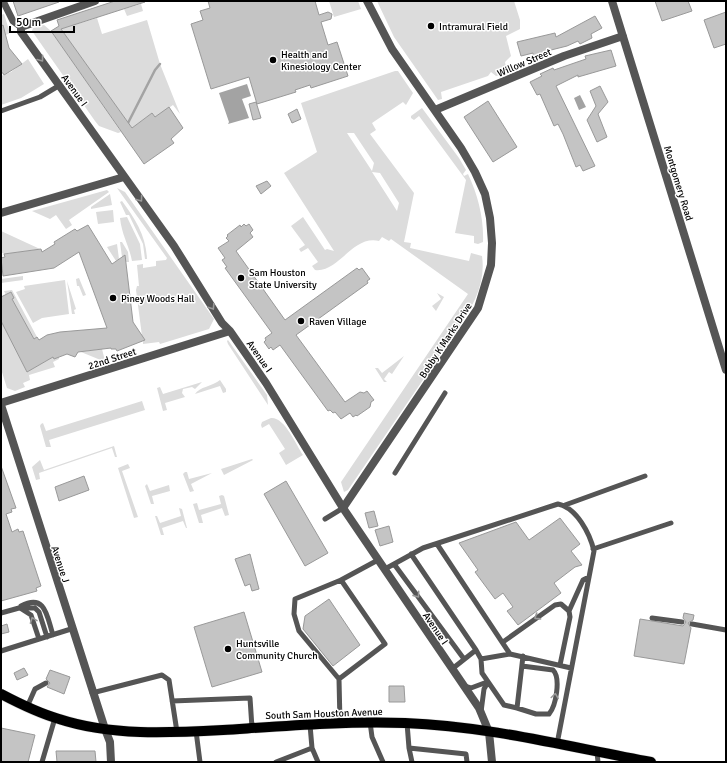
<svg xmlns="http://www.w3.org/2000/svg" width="727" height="763" viewBox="0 0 727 763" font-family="Signika,sans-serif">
  <rect width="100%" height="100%" fill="#fff"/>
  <!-- green -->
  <path fill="#dcdcdc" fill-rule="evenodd" d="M329 1H358L361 9 334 17Z
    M377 1H514L520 20V29L506 36 511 56 505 62 507 73 496 76 491 72 488 76 441 92 442 99 438 100 394 37Z
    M141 4 143 11 127 16 124 9Z
    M4 14 10 33 6 35C3 27 1 24 1 15Z
    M97 18 102 34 147 20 160 64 180 114 173 105 155 117 152 113 132 128 61 29Z
    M44 25 51 31 121 132 118 133 99 126 95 121 32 31 33 28Z
    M28 59 44 84 21 98 1 105V76L11 72Z
    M395 71H398L413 93 406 105 403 102 372 123 376 130 370 134 414 193 404 242 411 243 410 248 469 261 471 253 482 256C486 283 473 306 459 327L348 490 344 492 341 482 468 294 391 239 389 241 382 237 379 241C352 235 339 273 315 270L312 266 318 262 308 248 301 252 299 249 305 245 291 226 303 217 325 250 327 249 334 251 284 173 317 152 301 103ZM347 133H354L374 163 372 171ZM372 172 380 173 399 203 397 211Z
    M422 108 459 158 466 170 463 174 464 176 468 174C478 195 484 219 483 242L478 244 474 243V236L455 233 466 180 419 116 414 120 411 118V116Z
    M117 188 125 192 214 319 209 329 160 344 159 342 143 344V341L145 340 142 336 136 290 137 286H139L137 265 143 264V268L156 266V261L166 260 167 258Z
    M107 190 109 192 69 220 72 225 66 229 56 215 50 219 32 211Z
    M110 194 112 205 91 209V207Z
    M122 201C136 220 146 236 147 259H145L143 244 129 215H126L120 202Z
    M113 210 114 222 98 224 96 212Z
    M127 217 140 244 142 260 132 261C129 245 122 236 120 218Z
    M1 231 40 249 4 254 1 252Z
    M120 242H122L128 252 129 262H126L122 257Z
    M117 244 119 259 116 261 107 247Z
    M23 276V280L1 283V279Z
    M79 278 86 295 83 296 79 286H77L76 279Z
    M65 280 69 314 42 318 33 323 16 292 25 289 24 286Z
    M67 281 76 309 74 310 75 314H72Z
    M12 290 37 337 34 339 12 299 14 298 11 292 6 295 4 291Z
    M437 293 444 297 436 311 432 306 441 299Z
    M1 321 27 372 53 357 54 359 59 357V359L53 362 55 367 29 375 30 380 23 383 25 387 15 391 7 388 1 369Z
    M228 340 267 395 268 405 228 344 227 341Z
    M102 349 105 361H103L81 352Z
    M404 356 392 374 389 372 384 379 387 382H384L375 368H378L382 373Z
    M220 380 226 389V392L223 393 220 386 195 394C199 387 213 386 220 380Z
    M202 382 195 389 192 387 183 389 182 393 185 397 165 403 167 410 163 411 157 388 160 387 163 394Z
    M142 401 145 410 49 440 51 447H46L40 426 41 424 43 423 46 431Z
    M271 418C285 417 296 445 303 455L286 465 279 453 285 449 269 424 262 428 261 425 262 422Z
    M114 446 117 457H115L112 448 39 473 40 479 36 480 32 467 40 460 44 470Z
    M252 459 253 460 224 475 221 469Z
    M128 464 130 468 122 471 138 517 134 518 118 468Z
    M185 472H187L189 479 212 473 191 484 194 491 190 492 183 474Z
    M147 484 150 491 169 485 170 491 152 496 154 504H151L145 486Z
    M222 495 224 496 229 515 225 516 222 508 201 515 203 523H199L193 504 197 503 199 510 221 504 219 496Z
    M179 508 182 509 187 528H186L183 521 162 528 164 535H161L155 516H157L160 523 181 516Z"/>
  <!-- water -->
  <path fill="#a3a3a3" d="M247 84 251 96 242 99 249 118 228 124 229 122 219 93Z
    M580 95 586 107 579 110 574 98Z"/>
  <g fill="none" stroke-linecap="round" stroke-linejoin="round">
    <!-- stream -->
    <path stroke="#a3a3a3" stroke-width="2.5" d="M128 123 155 70 160 64"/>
  </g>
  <!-- building -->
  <path fill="#c4c4c4" stroke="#999" d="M13 1H59V2L18 16Z
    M115 1 145 2 61 29 132 128 152 113 155 117 169 107 183 128 171 139 174 143 144 164 51 31 59 26 57 20Z
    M208 1H315L319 15 328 12 332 14 331 19 321 22 328 45 337 42 348 76 311 88 310 85 295 90 296 92 257 104 249 77 211 89 191 24 203 20 200 11 210 8Z
    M655 1H688L692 11 662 21Z
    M726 12V44L714 48 704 20Z
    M595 16 602 28 591 34 592 38 580 44 578 41 567 46 547 51V53L533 57V53L521 56 517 42 555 33 556 37Z
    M3 25 9 48 22 64 4 75 3 73H1V26Z
    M611 50 616 66 578 77V75L556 86 595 166 583 171 580 165 576 167 563 134 558 124 554 126 540 94 537 95 530 82 542 76 540 74 553 68 554 70 586 59 585 56Z
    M600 86 608 102 598 114 607 137 597 142 587 120 596 106 590 91Z
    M488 101 517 147 493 162 464 117Z
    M256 102 261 118 253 120 249 104Z
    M297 109 301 119 292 123 288 114Z
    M267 181 271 186 261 194 256 186Z
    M244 224 246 226 249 224 253 230 250 233 253 237 236 251 285 320 357 268 359 270 362 268 370 279 367 281 368 283 296 335 345 402 360 392 364 393 367 391 374 400 371 402 370 407 357 416 356 415 353 417 350 413 341 419 335 412 333 413 330 410 328 411 280 345 273 350 271 347 269 349 264 342 266 340 265 338 272 333 225 268 227 267 222 260 225 258 218 248 229 241 226 238 228 236 227 235 240 225 241 227Z
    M88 225 112 264 125 255 133 322 145 340 117 351 116 349H111V348L78 352 75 357 67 354 54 359 53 357 27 372 1 321V297L11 292 14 298 12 299 34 339 37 337 39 340 47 335 60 332 107 328 79 252 54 268 3 276 1 258 5 257 4 254 41 249 42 252 55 244 54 242 75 229 77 231Z
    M1 466 16 508 11 509 12 512 6 514 12 532 18 529 19 532 23 531 41 586 36 588 37 591 1 601Z
    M84 476 89 490 59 501 55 487Z
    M286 481 328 553 305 566 264 494Z
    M374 511 378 526 369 528 365 513Z
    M560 518 580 544 571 551 582 565 575 567 554 583 561 593 518 625 507 611 513 607 503 593 495 599 475 572 478 570 459 543 516 522 529 540Z
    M389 526 393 542 380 546 375 530Z
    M250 554 259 589 252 591 250 584 245 586 235 559Z
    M329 599 360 645 333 666 303 629 305 616Z
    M244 612 262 672 212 687 194 627Z
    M684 613 694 615 693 620 688 623 691 628 684 664 634 656 640 619 683 626 686 622 683 618Z
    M7 624 9 632 1 634V626Z
    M24 668 28 675 17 680 14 673Z
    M50 670 70 677 64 694 47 687 50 683 46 679Z
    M389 686H404L405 702H389Z
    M1 728 35 735 28 762H1Z
    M56 751H95L96 762H57Z"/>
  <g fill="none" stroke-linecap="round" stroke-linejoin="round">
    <defs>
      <path id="primary" d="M1 694C20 704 38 713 59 719 111 736 169 733 223 730 284 726 344 721 405 723 488 726 569 747 651 762"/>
    </defs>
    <!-- primary casing -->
    <use href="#primary" stroke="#dbdbdb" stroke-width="11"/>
    <!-- service -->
    <path stroke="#555" stroke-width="5" d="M1 111 40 97 60 85
      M395 473 445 393
      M565 505 645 476
      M325 519 343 508
      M437 544 510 654
      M593 549 671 523
      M411 554 476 650
      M394 564 464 659
      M385 569 423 548 558 504C577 508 590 534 594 551L557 744
      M341 580 378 560
      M21 606C46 593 47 617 53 635
      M20 608 31 615 39 639
      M569 611 583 580 589 577
      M1 613 19 608H35L39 612 47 637
      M652 618 682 622
      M692 624 726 630
      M503 642 555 605 561 604 569 611 570 617 560 665
      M1 651 71 629
      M481 659 482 673 504 705 517 708 523 656
      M452 669 476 650 481 659 510 654 571 668
      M339 679 299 631 294 614 295 599 341 580 385 644 339 679 340 723
      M464 686 471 688 487 682
      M92 693 162 675 169 680 177 732
      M172 701 250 698 252 728
      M27 707 35 689 46 683
      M517 708 536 714H549C556 706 561 678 553 670L522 666
      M481 712 484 689 488 682
      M370 722 372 737 383 762
      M407 723 409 748 466 754 467 762
      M310 725 312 748 318 762
      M196 731 200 762
      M409 748 412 762
      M597 752 598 762
      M42 762 55 718
      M276 762 312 748"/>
    <!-- pedestrian -->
    <path stroke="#555" stroke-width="7" d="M3 1 13 21 21 27"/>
    <!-- minor -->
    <path stroke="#555" stroke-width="8" d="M95 1 21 27V32L174 246 222 323 230 331 266 383 343 508 479 708 489 732 492 762
      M612 1 726 370
      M435 110 564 56 623 36
      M1 213 124 177
      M1 403 230 331
      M1 405 105 729
      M343 508 478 308 491 265 492 243 490 218 485 194 475 172 461 148 392 49 367 1"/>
    <!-- tertiary -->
    <path stroke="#555" stroke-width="8" d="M105 729 110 742 111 762"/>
    <!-- primary -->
    <use href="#primary" stroke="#000" stroke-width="10"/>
  </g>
  <!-- one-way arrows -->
  <defs><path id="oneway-chevron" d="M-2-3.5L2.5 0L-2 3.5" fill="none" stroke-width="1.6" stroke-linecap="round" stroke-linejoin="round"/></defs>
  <g stroke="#999">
    <use href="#oneway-chevron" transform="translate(41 59) rotate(53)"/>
    <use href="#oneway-chevron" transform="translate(140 199) rotate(54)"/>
    <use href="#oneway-chevron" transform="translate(212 307) rotate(58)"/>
    <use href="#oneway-chevron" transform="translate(417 595) rotate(54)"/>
    <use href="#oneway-chevron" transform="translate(537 617) rotate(147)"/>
    <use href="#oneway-chevron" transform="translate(33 620) rotate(-111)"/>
    <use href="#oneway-chevron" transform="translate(555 696) rotate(-82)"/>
  </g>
  <!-- markers -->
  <g fill="#000" stroke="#fff" stroke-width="1.5">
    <circle cx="431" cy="26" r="4"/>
    <circle cx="273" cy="60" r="4"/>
    <circle cx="241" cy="278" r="4"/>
    <circle cx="113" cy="298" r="4"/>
    <circle cx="301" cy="321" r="4"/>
    <circle cx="228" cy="649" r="4"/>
  </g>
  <g text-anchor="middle" stroke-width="3" stroke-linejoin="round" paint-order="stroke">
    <!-- poi labels -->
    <g font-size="10" fill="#000" stroke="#fff" text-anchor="start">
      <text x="439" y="30">Intramural Field</text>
      <text x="281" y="58">Health and<tspan x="281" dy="12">Kinesiology Center</tspan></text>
      <text x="249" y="276">Sam Houston<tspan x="249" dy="12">State University</tspan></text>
      <text x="121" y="302">Piney Woods Hall</text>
      <text x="309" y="325">Raven Village</text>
      <text x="236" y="647">Huntsville<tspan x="236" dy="12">Community Church</tspan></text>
    </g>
    <!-- street labels -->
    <g font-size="10" fill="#000" stroke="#fff">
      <text transform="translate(524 62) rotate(-23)" y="4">Willow Street</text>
      <text transform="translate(75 90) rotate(54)" y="4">Avenue I</text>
      <text transform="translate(679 183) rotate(73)" y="4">Montgomery Road</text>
      <text transform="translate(445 340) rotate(-57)" y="4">Bobby K Marks Drive</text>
      <text transform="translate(260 356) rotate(55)" y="4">Avenue I</text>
      <text transform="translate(112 358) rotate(-18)" y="4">22nd Street</text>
      <text transform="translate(61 564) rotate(72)" y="4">Avenue J</text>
      <text transform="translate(436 628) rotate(56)" y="4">Avenue I</text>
      <text transform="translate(324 713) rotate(-2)" y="4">South Sam Houston Avenue</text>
    </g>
  </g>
  <!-- border -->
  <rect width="727" height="763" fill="none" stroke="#000000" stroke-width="4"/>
  <!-- scale -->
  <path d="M10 26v6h64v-6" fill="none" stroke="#000000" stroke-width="2"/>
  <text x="16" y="26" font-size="12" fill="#000000" stroke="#ffffff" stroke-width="3" paint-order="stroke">50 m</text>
</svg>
